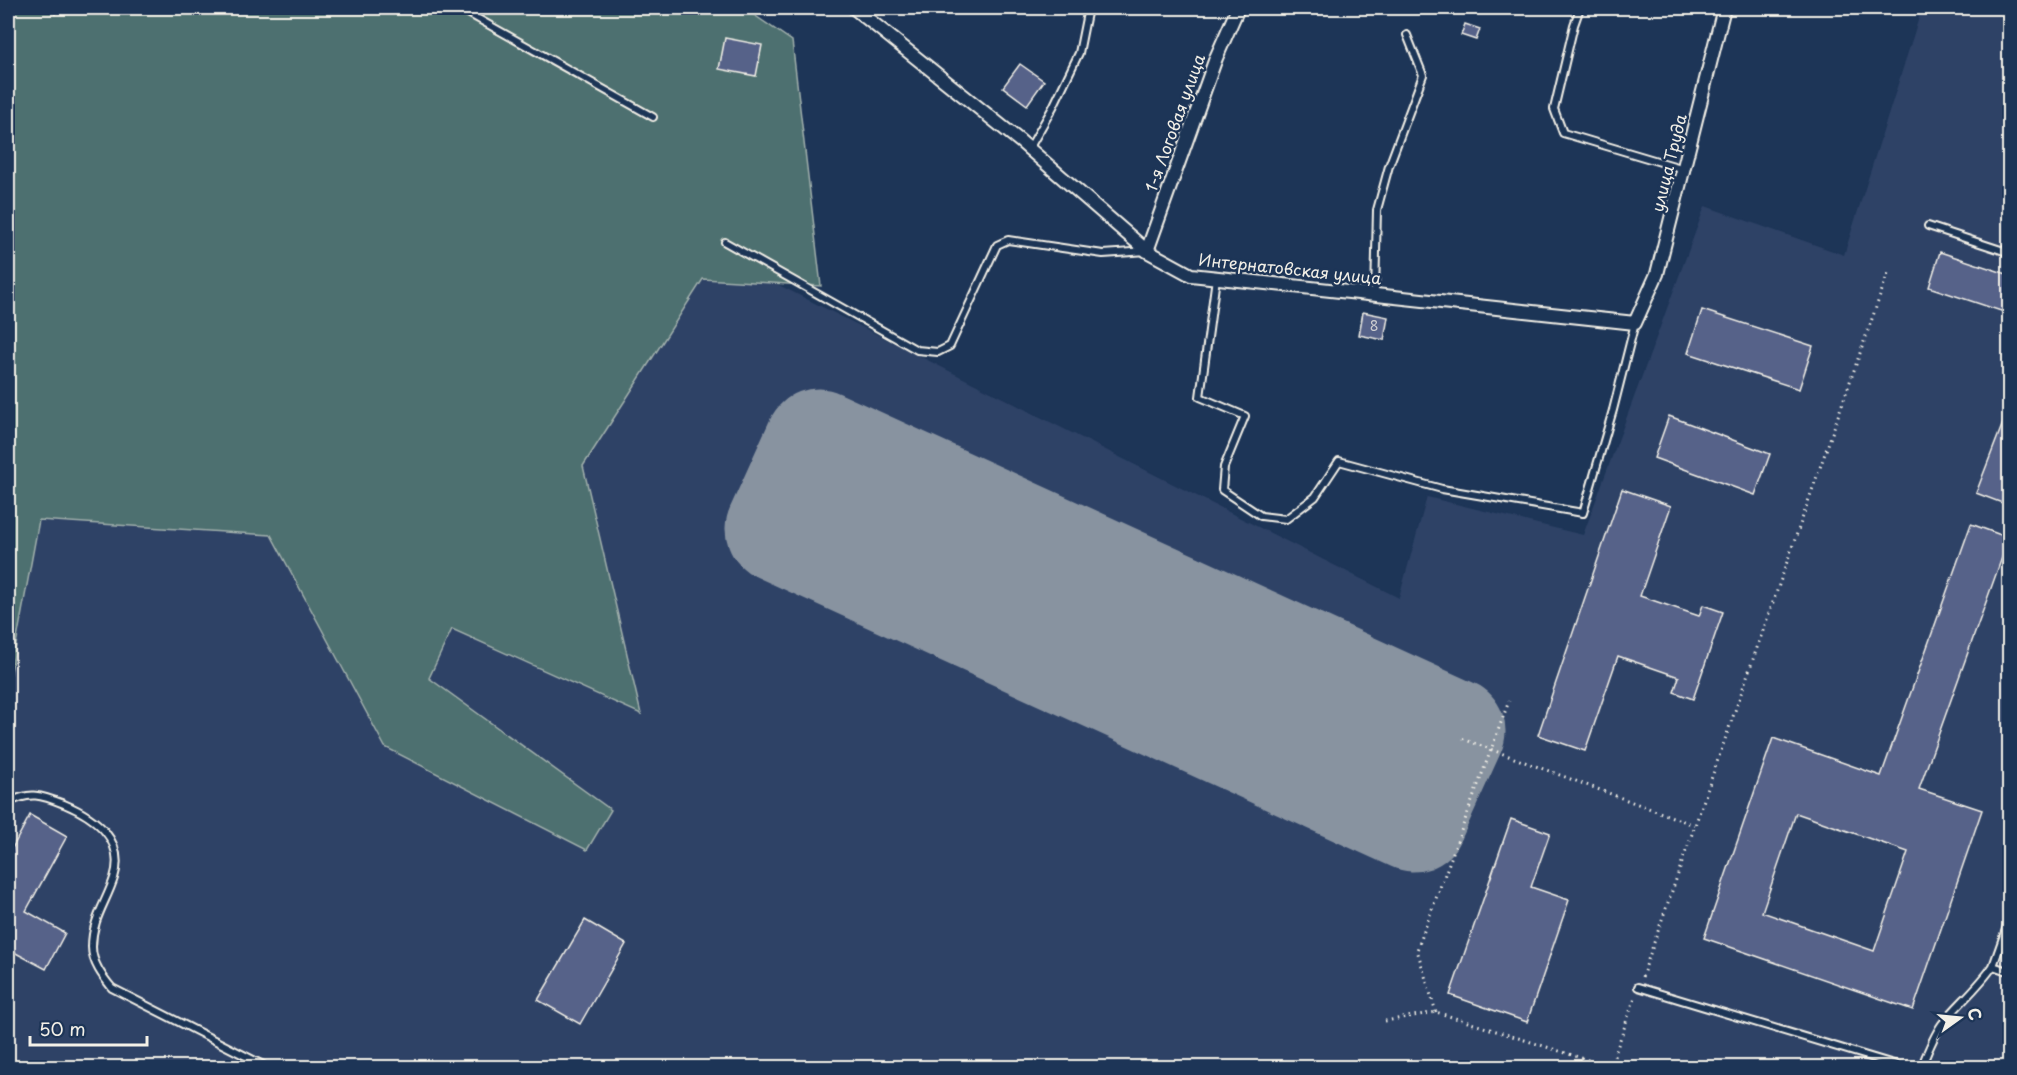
<svg xmlns="http://www.w3.org/2000/svg" width="2017" height="1075" viewBox="0 0 2017 1075" font-family="'Playpen Sans',sans-serif">
  <rect width="100%" height="100%" fill="#1d3557"/>
  <filter id="ink" filterUnits="userSpaceOnUse"><feTurbulence type="fractalNoise" baseFrequency=".0167" numOctaves="2"/><feDisplacementMap in="SourceGraphic" scale="12" xChannelSelector="R" yChannelSelector="G"/><feConvolveMatrix kernelMatrix="1 2 1 2 8 2 1 2 1" color-interpolation-filters="sRGB"/></filter>
  <g filter="url(#ink)">
    <!-- built -->
    <path fill="#2e4266" d="M230 8 1399 598 1427 497 1583 535 1705 206 1844 255 1922 8H2009V1067L14 1068 8 1064V197Z"/>
    <!-- green -->
    <path fill="#4e6f70" stroke="#a1b0ac" stroke-width="1.5" d="M8 8H744L792 41 821 286 703 279 583 466 641 714 452 629 429 678 611 810 587 850 385 747 271 535 39 520 8 688Z"/>
    <g fill="none" stroke-linecap="round" stroke-linejoin="round">
      <!-- runway -->
      <path stroke="#8893a0" stroke-width="105" d="M818 441 1453 731 1413 819 778 529Z"/>
    </g>
    <!-- building -->
    <path fill="#576289" stroke="#f4f1e8" stroke-width="1.5" fill-rule="evenodd" d="M1465 24 1480 29 1476 40 1461 35Z
      M725 38 762 45 756 76 719 69Z
      M1020 64 1044 81 1027 105 1003 87Z
      M1940 252 2010 275V314L1929 287Z
      M1702 310 1813 346 1799 389 1688 353Z
      M1363 312 1388 317 1384 340 1359 335Z
      M2008 410H2010V506L1976 493Z
      M1669 416 1770 454 1755 495 1654 458Z
      M1622 489 1671 506 1640 596 1699 616 1703 605 1723 612 1693 699 1674 692 1679 677 1618 656 1585 751 1538 735Z
      M1971 524 2009 538 1919 789 1982 810 1913 1010 1704 938 1773 738 1881 776ZM1796 813 1908 852 1874 951 1762 912Z
      M30 815 67 836 26 911 65 933 46 969 8 949V856Z
      M1511 819 1550 833 1531 887 1569 900 1527 1022 1450 995Z
      M585 920 626 944 580 1024 538 1000Z"/>
    <g fill="none" stroke-linecap="round" stroke-linejoin="round">
      <defs>
        <path id="lane" d="M468 8 466 12 653 117
          M1580 8 1574 25 1554 109 1563 133 1684 169
          M1029 149 1053 107 1079 53 1088 8
          M1928 226 2010 253
          M725 242 917 350 938 352 950 346 997 245 1008 240 1103 254 1147 251
          M1216 278 1200 397 1245 416 1224 467 1222 490 1261 516 1286 519 1315 497 1339 461 1442 489 1583 513 1613 410 1635 323
          M1375 295 1377 210 1389 166 1423 75 1407 35
          M8 803C30 791 41 795 64 804 95 817 126 840 114 878 106 903 92 919 92 947 92 963 103 977 112 988L269 1068
          M1993 966 2010 918
          M1638 987 1907 1068
          M1921 1068C1927 1053 1933 1037 1942 1024 1958 1004 1978 988 1993 966L2010 972"/>
        <path id="street" d="M854 8 1020 141 1147 251 1191 275 1635 323 1657 274 1724 8
          M1147 251 1216 58 1238 8"/>
      </defs>
      <!-- lane casing -->
      <use href="#lane" stroke="#f4f1e8" stroke-width="10"/>
      <!-- street casing -->
      <use href="#street" stroke="#f4f1e8" stroke-width="16"/>
      <!-- path -->
      <path stroke="#f4f1e8" stroke-width="3" stroke-dasharray="1.5 4.5" stroke-linecap="butt" d="M54 14 66 8
        M1463 739 1694 825
        M1642 977 1888 273
        M1436 1012 1417 950 1509 701
        M1385 1021 1436 1012 1610 1067
        M1610 1068 1635 997"/>
      <!-- lane -->
      <use href="#lane" stroke="#1d3557" stroke-width="6"/>
      <!-- street -->
      <use href="#street" stroke="#1d3557" stroke-width="12"/>
    </g>
  </g>
  <g text-anchor="middle" stroke-width="5" stroke-linejoin="round" paint-order="stroke">
    <!-- number labels -->
    <g font-size="14" fill="#cdcdd0">
      <text x="1374" y="331">8</text>
    </g>
    <!-- street labels -->
    <g font-size="16" fill="#f4f1e8" stroke="#1d3557">
      <text transform="translate(1175 123) rotate(-70)" y="6">1-я Логовая улица</text>
      <text transform="translate(1669 163) rotate(-76)" y="6">улица Труда</text>
      <text transform="translate(1290 269) rotate(6)" y="6">Интернатовская улица</text>
    </g>
  </g>
  <!-- margin -->
  <rect width="2017" height="1075" fill="none" stroke="#1d3557" stroke-width="30"/>
  <rect x="15" y="15" width="1987" height="1045" fill="none" stroke="#f4f1e8" stroke-width="2" filter="url(#ink)"/>
  <!-- north arrow -->
  <g transform="translate(1960 1018) rotate(75)" stroke="#1d3557" stroke-width="4.5" paint-order="stroke">
  <path d="M0-4.5L10 22L0 15L-10 22Z" fill="#f4f1e8"/>
  <text y="-9" font-size="16" font-weight="bold" text-anchor="middle" fill="#f4f1e8">С</text>
  </g>
  <!-- scale -->
  <path d="M30 1036v9h117v-9" fill="none" stroke="#f4f1e8" stroke-width="3"/>
  <text x="39" y="1036" font-size="18" fill="#f4f1e8" stroke="#1d3557" stroke-width="4.5" paint-order="stroke">50 m</text>
</svg>
